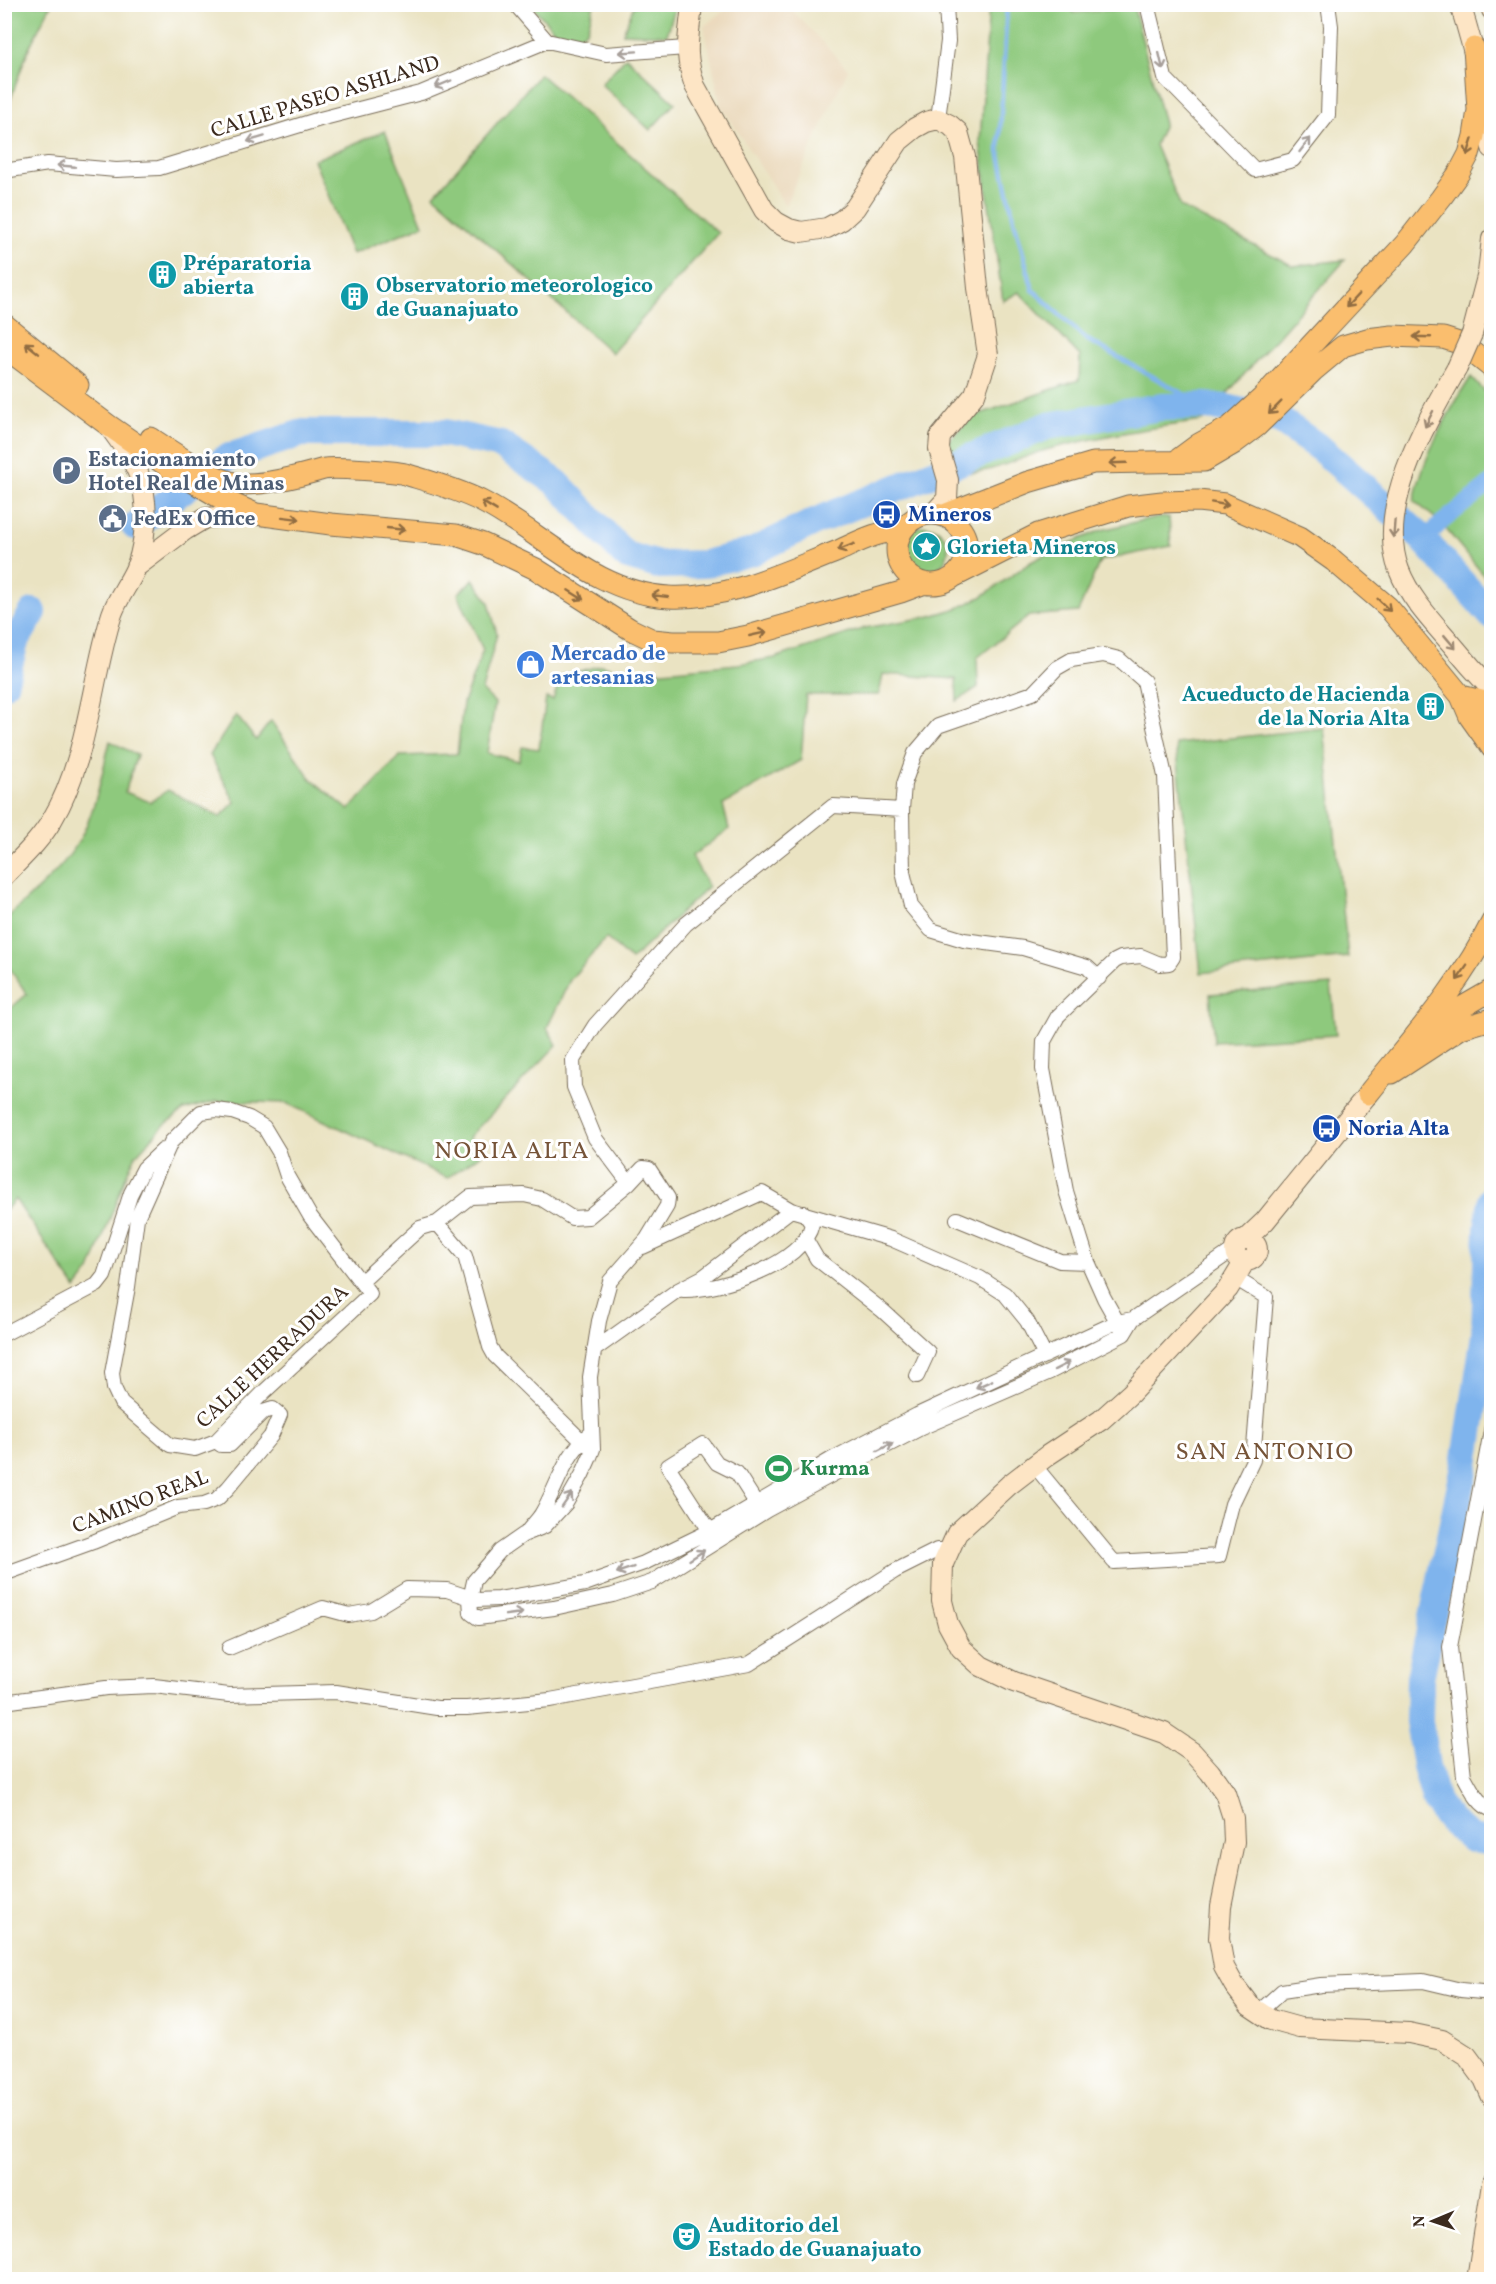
<svg xmlns="http://www.w3.org/2000/svg" width="1496" height="2284" viewBox="0 0 1496 2284" font-family="Vollkorn,serif">
  <rect width="100%" height="100%" fill="#fff"/>
  <filter id="ink" filterUnits="userSpaceOnUse"><feTurbulence type="fractalNoise" baseFrequency=".0167" numOctaves="2"/><feDisplacementMap in="SourceGraphic" scale="12" xChannelSelector="R" yChannelSelector="G"/><feConvolveMatrix kernelMatrix="1 2 1 2 8 2 1 2 1" color-interpolation-filters="sRGB"/></filter>
  <filter id="wash" filterUnits="userSpaceOnUse"><feTurbulence type="fractalNoise" baseFrequency=".008" numOctaves="4" result="noise"/><feDisplacementMap in="SourceGraphic" scale="24" xChannelSelector="R" yChannelSelector="G"/><feGaussianBlur stdDeviation="1.35" result="paint"/><feColorMatrix in="noise" values="0 0 0 0 0 0 0 0 0 0 0 0 0 0 0 0 0 1.4 0 .05"/><feComposite in="paint" operator="in"/></filter>
  <g filter="url(#wash)">
    <rect width="100%" height="100%" fill="#eae3c2"/>
    <!-- built -->
    <path fill="#ead8ba" d="M733 4 787 5 848 69 785 205 721 106 704 26Z"/>
    <!-- green -->
    <path fill="#8ec97d" stroke="#647a4e" stroke-width="1.5" d="M5 4 51 5 28 50 5 115Z
      M531 5H594L587 30 568 46Z
      M634 5H676L667 35 623 33Z
      M989 5H1073V13L1134 8 1164 124 1155 145 1181 207 1293 266 1345 260 1203 421C1153 427 1102 436 1053 448 1022 455 991 476 960 472L948 441 974 416 1079 380 1080 356 1019 292 1003 301 980 142Z
      M626 57 675 103 650 130 601 84Z
      M540 74 718 233 612 353 434 195Z
      M385 131 423 225 352 254 314 160Z
      M1471 377 1491 398V584L1441 523 1414 501C1423 456 1446 416 1471 377Z
      M1169 517 1171 546 1100 561 1078 612 1029 616 977 658 978 687 957 701 956 679 883 674 879 695H806L801 760 723 805 729 829 692 856 708 887 631 960 606 938 570 980 547 1028 557 1045 469 1137 481 1154 447 1178 286 1103 217 1101 184 1110 162 1127 136 1155 128 1171 90 1271 76 1289 15 1199 5 1211V1013L27 994 5 962V920C30 895 63 870 80 839 96 809 102 773 110 741L137 755 125 792 150 802 168 790 220 817 235 802 210 755 236 715 256 740 271 721 311 779 349 810 400 756 457 754 463 703 483 650 458 594 473 579 489 602 497 634 482 690 495 703 487 753 519 761 522 747 539 749 546 698 553 700 561 676 602 665 631 674 738 664 775 658 865 628 927 617 958 608 981 597 1031 562 1058 548 1102 530 1148 519Z
      M902 549a23 23 0 1 1 46 0a23 23 0 1 1-46 0Z
      M1324 728 1348 957 1201 973 1176 744Z
      M1331 985 1336 1035 1214 1042 1210 994Z"/>
    <g fill="none" stroke-linecap="round" stroke-linejoin="round">
      <!-- stream -->
      <path stroke="#7fb4ed" stroke-width="4.5" d="M1007 4 999 151 1014 220 1033 290 1086 339 1205 406"/>
      <!-- canal -->
      <path stroke="#7fb4ed" stroke-width="16" d="M1424 541 1441 523 1492 482"/>
      <!-- river -->
      <path stroke="#7fb4ed" stroke-width="28" d="M135 526 226 458 302 433H445L501 445 557 483 625 555 658 565 704 564 752 552 812 523 1047 426 1161 407 1205 406 1227 408 1281 421 1321 449 1419 535 1492 616
        M4 684 15 642 33 612
        M1492 1199 1488 1230 1485 1335 1464 1471 1420 1678 1419 1721 1426 1766 1436 1802 1451 1822 1471 1839 1492 1842"/>
    </g>
  </g>
  <g filter="url(#ink)">
    <g fill="none" stroke-linecap="round" stroke-linejoin="round">
      <defs>
        <path id="street" d="M515 4 547 41
          M1147 4 1165 78 1255 170 1293 160 1328 115 1331 26 1328 4
          M938 119 948 41 946 4
          M4 171 48 164 116 170 159 168 320 119 421 93 547 41 606 54 686 48
          M1099 978 1087 967 1023 948 964 940 931 930 911 906 903 872 902 810 904 784 915 753 938 726 1033 693 1057 668 1071 660 1103 655 1119 659 1144 681 1165 776 1173 957 1169 963 1160 964 1141 956 1121 958 1115 961 1058 1016 1044 1041 1043 1069 1066 1191 1088 1262 1104 1298 1124 1334
          M216 1110 232 1112 249 1118 264 1127 279 1152 287 1176 310 1216 370 1294 265 1391 216 1441 195 1449 170 1445 121 1403 114 1388 112 1373 128 1287 137 1218 171 1142 201 1112Z
          M629 1183 595 1138 574 1087 573 1060 595 1025 686 924 833 806 902 810
          M957 1219 1060 1261 1088 1262
          M437 1223 465 1256 490 1347 495 1356 582 1441 593 1449
          M806 1240 817 1259 883 1311 928 1352 917 1376
          M643 1247 762 1193 791 1210 891 1239 980 1278 1005 1294 1027 1321 1045 1356
          M361 1282 420 1228 437 1223 470 1197 524 1195 542 1199 572 1218 588 1217 629 1183 643 1168 649 1169 668 1198 667 1206 647 1239 610 1281 599 1321 590 1377 593 1449 590 1457 582 1475 566 1503 545 1526 523 1535 500 1551 474 1581 470 1599 471 1613 478 1618 554 1608 613 1595 652 1582 767 1510 867 1456 921 1428 1050 1372 1124 1334 1133 1319
          M683 1290C719 1291 804 1264 812 1224L804 1213
          M4 1334 97 1285 104 1276 131 1193 144 1168 163 1150
          M594 1350 678 1290 703 1277 791 1210
          M1492 1426 1450 1647 1464 1776C1471 1788 1478 1805 1492 1810
          M1034 1465 1114 1562 1219 1556 1232 1504 1253 1460 1266 1297 1235 1278
          M710 1531 668 1466 703 1444 717 1463 737 1473 756 1503
          M527 1532C532 1525 538 1520 542 1513 557 1487 565 1454 589 1435
          M4 1574 93 1542 178 1507 204 1504 217 1499 228 1488 271 1436 280 1415 273 1409 263 1412 230 1445H221L216 1441
          M229 1648 323 1608 349 1615 371 1611 407 1589 447 1590 477 1600 499 1599 585 1584 644 1563 710 1531 832 1459 917 1415 1117 1322 1133 1319 1236 1248
          M4 1702 106 1688 154 1686 229 1695 336 1692 437 1708H467L550 1700 749 1664 895 1571 937 1550H949
          M1259 2012 1282 1991 1321 1985 1423 1981 1461 1990 1492 1993"/>
        <path id="secondary" d="M692 4C689 39 683 51 695 86L764 210 776 222 789 229 801 232 827 228 842 220 855 208 899 141 915 128 926 122 938 119 950 125 958 132 965 157 978 288 988 355 975 394 940 437 939 449 948 480 947 499 934 513
          M1460 4C1475 52 1487 99 1492 148
          M1490 4 1492 10
          M1472 334 1488 273 1492 239
          M1457 368C1427 421 1375 508 1399 570 1410 598 1430 619 1449 641 1463 658 1477 674 1492 690
          M136 567 185 530 205 518 256 514
          M4 876C21 858 40 841 52 820 88 760 91 680 112 614 117 599 128 585 135 570 143 553 147 520 145 502 143 473 128 452 111 429
          M1246 1239 1265 1221 1368 1094
          M1235 1250a11 11 0 1 1 22 0a11 11 0 1 1-22 0Z
          M1245 1261 1228 1289 1131 1393 1101 1420 1048 1455 1009 1485 957 1533 943 1564 942 1601 948 1624 961 1648 981 1666 1014 1682 1164 1733 1192 1752 1210 1772 1225 1793 1233 1818 1234 1842 1221 1906 1219 1938 1224 1967 1234 1985 1250 2006 1271 2020 1300 2028 1409 2033 1442 2040 1467 2056 1484 2079 1492 2097
          M1477 2280 1492 2184"/>
        <path id="primary" d="M4 324 78 385
          M4 347 108 425 173 470 224 500 256 514 331 524 456 535 483 544 536 569 630 629 653 640 673 642H718L748 636 901 592 925 583
          M151 438C172 452 206 475 230 482 253 489 300 476 324 469 334 467 394 471 405 474 431 482 457 489 481 501 544 533 594 593 669 597 728 600 784 572 838 551 858 542 879 530 902 531
          M1176 461 1199 444 1230 427 1262 398 1405 244 1441 198 1459 173 1469 154 1474 136 1478 110 1474 48
          M897 549a35 35 0 1 1 70 0a35 35 0 1 1-70 0Z
          M944 515 1028 482 1093 463 1204 461 1233 444 1257 426 1313 371 1343 346 1367 339 1392 336 1443 338 1462 344 1492 368
          M955 576 1038 534 1128 506 1162 502 1198 501 1225 504 1300 537 1334 561 1388 607 1461 696 1485 702 1492 712
          M1461 696 1470 717 1492 748
          M1429 1031 1447 1016 1492 990
          M1392 1073 1461 1028 1492 1019
          M1368 1094C1412 1039 1460 986 1492 922"/>
      </defs>
      <!-- street casing -->
      <use href="#street" stroke="#786b57" stroke-width="16"/>
      <!-- secondary casing -->
      <use href="#secondary" stroke="#786b57" stroke-width="22"/>
      <!-- primary casing -->
      <use href="#primary" stroke="#786b57" stroke-width="23"/>
      <!-- street -->
      <use href="#street" stroke="#fff" stroke-width="14"/>
      <!-- secondary -->
      <use href="#secondary" stroke="#fde5c5" stroke-width="20"/>
      <!-- primary -->
      <use href="#primary" stroke="#fabe6e" stroke-width="21"/>
      <defs>
        <path id="secondary-bridge" d="M1457 368 1472 334"/>
      </defs>
      <!-- secondary-bridge casing -->
      <use href="#secondary-bridge" stroke="#786b57" stroke-width="22" stroke-linecap="butt"/>
      <!-- secondary-bridge -->
      <use href="#secondary-bridge" stroke="#fde5c5" stroke-width="20"/>
    </g>
    <!-- one-way arrows -->
    <defs><path id="oneway-shaft" d="M-6 0H5M1.5-3L5.5 0L1.5 3" fill="none" stroke-width="1.6" stroke-linecap="round" stroke-linejoin="round" transform="scale(1.5)"/></defs>
    <g stroke="#a79f9a">
      <use href="#oneway-shaft" transform="translate(628 52) rotate(176)"/>
      <use href="#oneway-shaft" transform="translate(1161 61) rotate(77)"/>
      <use href="#oneway-shaft" transform="translate(443 84) rotate(157)"/>
      <use href="#oneway-shaft" transform="translate(256 139) rotate(163)"/>
      <use href="#oneway-shaft" transform="translate(1305 145) rotate(-52)"/>
      <use href="#oneway-shaft" transform="translate(66 166) rotate(-175)"/>
      <use href="#oneway-shaft" transform="translate(1062 1366) rotate(-27)"/>
      <use href="#oneway-shaft" transform="translate(984 1384) rotate(156)"/>
      <use href="#oneway-shaft" transform="translate(885 1447) rotate(-27)"/>
      <use href="#oneway-shaft" transform="translate(567 1500) rotate(-55)"/>
      <use href="#oneway-shaft" transform="translate(697 1555) rotate(-33)"/>
      <use href="#oneway-shaft" transform="translate(625 1570) rotate(161)"/>
      <use href="#oneway-shaft" transform="translate(514 1614) rotate(-8)"/>
    </g>
    <g stroke="#916d42">
      <use href="#oneway-shaft" transform="translate(1470 147) rotate(108)"/>
      <use href="#oneway-shaft" transform="translate(1352 301) rotate(133)"/>
      <use href="#oneway-shaft" transform="translate(1422 337) rotate(-178)"/>
      <use href="#oneway-shaft" transform="translate(32 348) rotate(-141)"/>
      <use href="#oneway-shaft" transform="translate(1275 408) rotate(135)"/>
      <use href="#oneway-shaft" transform="translate(1118 463) rotate(178)"/>
      <use href="#oneway-shaft" transform="translate(1220 504) rotate(10)"/>
      <use href="#oneway-shaft" transform="translate(489 506) rotate(-149)"/>
      <use href="#oneway-shaft" transform="translate(291 518) rotate(7)"/>
      <use href="#oneway-shaft" transform="translate(396 529) rotate(6)"/>
      <use href="#oneway-shaft" transform="translate(846 547) rotate(158)"/>
      <use href="#oneway-shaft" transform="translate(576 595) rotate(32)"/>
      <use href="#oneway-shaft" transform="translate(660 596) rotate(-173)"/>
      <use href="#oneway-shaft" transform="translate(1384 605) rotate(44)"/>
      <use href="#oneway-shaft" transform="translate(758 634) rotate(-13)"/>
      <use href="#oneway-shaft" transform="translate(1462 973) rotate(125)"/>
    </g>
    <g stroke="#9c8872">
      <use href="#oneway-shaft" transform="translate(1429 419) rotate(117)"/>
      <use href="#oneway-shaft" transform="translate(1394 529) rotate(94)"/>
      <use href="#oneway-shaft" transform="translate(1450 642) rotate(50)"/>
    </g>
  </g>
  <!-- icons -->
  <defs>
    <symbol id="building-disc" viewBox="-11 -11 22 22"><circle r="9.5" fill="#0f9aa8" stroke="#fff"/><path d="M-4-6H4V6H1V3H-1V6H-4ZM-2.5-4.3h1.7v1.8h-1.7ZM.8-4.3h1.7v1.8H.8ZM-2.5-1h1.7V.8h-1.7ZM.8-1h1.7V.8H.8Z" fill="#fff"/></symbol>
    <symbol id="parking-disc" viewBox="-11 -11 22 22"><circle r="9.5" fill="#5c6f8a" stroke="#fff"/><path d="M-3.5-5.5H1a3.5 3.5 0 0 1 0 7H-1V5.5H-3.5ZM-1-3.4V-.6H.8a1.4 1.4 0 0 0 0-2.8Z" fill="#fff"/></symbol>
    <symbol id="bus-disc" viewBox="-11 -11 22 22"><circle r="9.5" fill="#1a4fb4" stroke="#fff"/><path d="M-5-6H5V4H4V6H2V4H-2V6H-4V4H-5ZM-3.5-4V0h7V-4ZM-3.5 1.2v1.5H-2V1.2ZM2 1.2v1.5H3.5V1.2Z" fill="#fff"/></symbol>
    <symbol id="civic-disc" viewBox="-11 -11 22 22"><circle r="9.5" fill="#5c6f8a" stroke="#fff"/><path d="M-.6-6.5H3V-4.5H.6V-3L4-1V1h2V6H-6V1h2V-1L-.6-3ZM-1.2 2.5V6h2.4V2.5Z" fill="#fff"/></symbol>
    <symbol id="sight-disc" viewBox="-11 -11 22 22"><circle r="9.5" fill="#0f9aa8" stroke="#fff"/><path d="M0-6L1.8-2.2L6-1.7L2.9 1.2L3.7 5.4L0 3.3L-3.7 5.4L-2.9 1.2L-6-1.7L-1.8-2.2Z" fill="#fff"/></symbol>
    <symbol id="shop-disc" viewBox="-11 -11 22 22"><circle r="9.5" fill="#3f7fe0" stroke="#fff"/><path d="M-5-2.5h2.3a2.7 3.5 0 0 1 5.4 0H5L5.5 6h-11ZM-1.5-2.5h3a1.5 2.3 0 0 0-3 0Z" fill="#fff"/></symbol>
    <symbol id="stadium-disc" viewBox="-11 -11 22 22"><circle r="9.5" fill="#2e9e5b" stroke="#fff"/><path d="M0-5a6.5 5 0 1 0 0 10a6.5 5 0 1 0 0-10ZM-3.5-1.8h7v3.6h-7Z" fill="#fff"/></symbol>
    <symbol id="theatre-disc" viewBox="-11 -11 22 22"><circle r="9.5" fill="#0f9aa8" stroke="#fff"/><path d="M-5-5.5Q0-4 5-5.5V0Q5 5 0 6Q-5 5-5 0ZM-3.3-2.5H-1v1.5H-3.3ZM1-2.5H3.3v1.5H1ZM-2.8 1Q0 5.5 2.8 1Z" fill="#fff"/></symbol>
  </defs>
  <g fill-rule="evenodd">
    <use href="#building-disc" x="146" y="258" width="33" height="33"/>
    <use href="#building-disc" x="338" y="280" width="33" height="33"/>
    <use href="#parking-disc" x="50" y="454" width="33" height="33"/>
    <use href="#bus-disc" x="870" y="498" width="33" height="33"/>
    <use href="#civic-disc" x="96" y="502" width="33" height="33"/>
    <use href="#sight-disc" x="910" y="530" width="33" height="33"/>
    <use href="#shop-disc" x="514" y="648" width="33" height="33"/>
    <use href="#building-disc" x="1414" y="690" width="33" height="33"/>
    <use href="#bus-disc" x="1310" y="1112" width="33" height="33"/>
    <use href="#stadium-disc" x="762" y="1452" width="33" height="33"/>
    <use href="#theatre-disc" x="670" y="2220" width="33" height="33"/>
  </g>
  <g text-anchor="middle" stroke-width="6" stroke-linejoin="round" paint-order="stroke">
    <!-- street labels -->
    <g font-size="21" fill="#3b2a1e" stroke="#fff">
      <text transform="translate(325 96) rotate(-17)" y="7">CALLE PASEO ASHLAND</text>
      <text transform="translate(272 1356) rotate(-43)" y="7">CALLE HERRADURA</text>
      <text transform="translate(140 1501) rotate(-21)" y="7">CAMINO REAL</text>
    </g>
    <!-- culture labels -->
    <g font-size="21" font-weight="bold" fill="#0d838f" stroke="#fff" text-anchor="start">
      <text x="183" y="270">Préparatoria<tspan x="183" dy="24">abierta</tspan></text>
      <text x="376" y="292">Observatorio meteorologico<tspan x="376" dy="24">de Guanajuato</tspan></text>
      <text x="947" y="554">Glorieta Mineros</text>
      <text x="1410" y="701" text-anchor="end">Acueducto de Hacienda<tspan x="1410" dy="24">de la Noria Alta</tspan></text>
      <text x="708" y="2232">Auditorio del<tspan x="708" dy="24">Estado de Guanajuato</tspan></text>
    </g>
    <!-- service labels -->
    <g font-size="21" font-weight="bold" fill="#4e5e75" stroke="#fff" text-anchor="start">
      <text x="88" y="466">Estacionamiento<tspan x="88" dy="24">Hotel Real de Minas</tspan></text>
      <text x="133" y="525">FedEx Office</text>
    </g>
    <!-- transit labels -->
    <g font-size="21" font-weight="bold" fill="#164399" stroke="#fff" text-anchor="start">
      <text x="908" y="521">Mineros</text>
      <text x="1348" y="1135">Noria Alta</text>
    </g>
    <!-- shop labels -->
    <g font-size="21" font-weight="bold" fill="#366cbe" stroke="#fff" text-anchor="start">
      <text x="551" y="660">Mercado de<tspan x="551" dy="24">artesanias</tspan></text>
    </g>
    <!-- leisure labels -->
    <g font-size="21" font-weight="bold" fill="#27864d" stroke="#fff" text-anchor="start">
      <text x="800" y="1475">Kurma</text>
    </g>
    <!-- quarter labels -->
    <g font-size="24" letter-spacing="1.5" fill="#765438" stroke="#fff">
      <text x="512" y="1158">NORIA ALTA</text>
      <text x="1265" y="1459">SAN ANTONIO</text>
    </g>
  </g>
  <!-- margin -->
  <rect width="1496" height="2284" fill="none" stroke="#fff" stroke-width="24"/>
  <!-- north arrow -->
  <g transform="translate(1433 2221) rotate(268)" stroke="#ffffff" stroke-width="4.5" paint-order="stroke">
  <path d="M0-4.5L10 22L0 15L-10 22Z" fill="#3b2a1e"/>
  <text y="-9" font-size="16" font-weight="bold" text-anchor="middle" fill="#3b2a1e">N</text>
  </g>
</svg>
